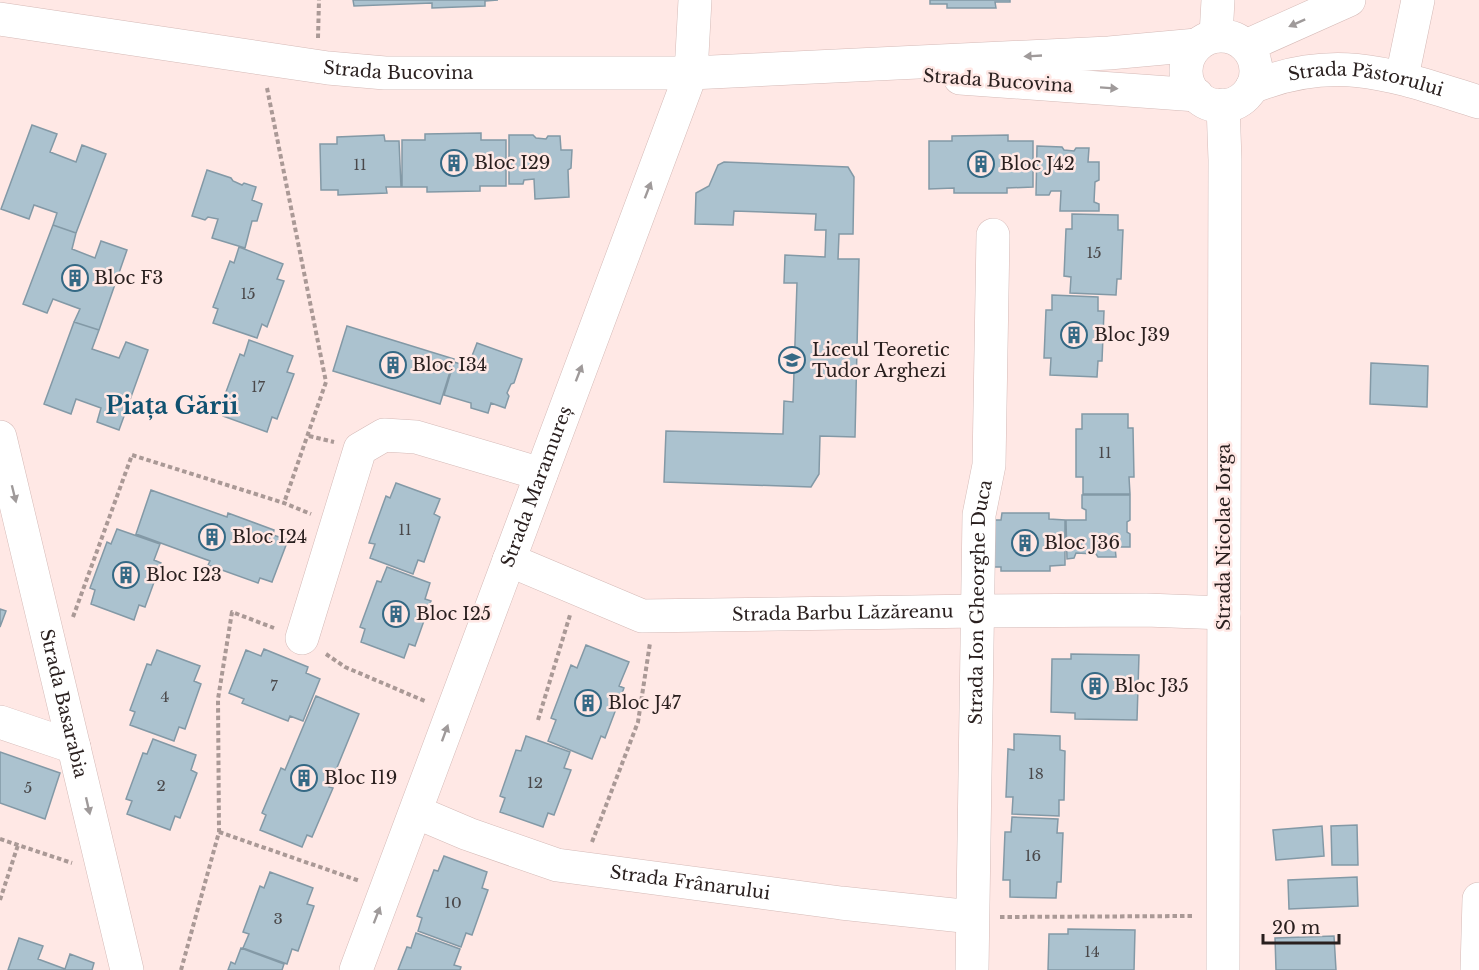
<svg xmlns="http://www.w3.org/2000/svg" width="1479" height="970" viewBox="0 0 1479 970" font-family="'Libre Baskerville',serif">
  <rect width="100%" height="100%" fill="#ffe8e5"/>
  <!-- building -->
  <path fill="#abc2cf" stroke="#8399a6" stroke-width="1.5" d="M353 0H498L485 1V6L432 8V3L354 6Z
    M930 0H1010V2H995L996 8H947V4H930Z
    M32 125 57 134 50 152 76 162 82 145 106 154 76 233 53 225 57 213 34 205 29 219 1 209Z
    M481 133V140H506V186H480V191L427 192V187H402V140H425V134Z
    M384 135 385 141H399L401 187H386L387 193 338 195V190H321L320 144H337V137Z
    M509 135H533L536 138 546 139 548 136H560L561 150H572L571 168 568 170 569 197 535 199 534 179 524 180 523 184H509Z
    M1008 135V141H1033V187L1007 188V193H954V188L929 189V141H952V136Z
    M1037 146 1062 147 1064 150 1074 151 1076 148H1089L1088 162H1099V180L1095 182 1094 202 1099 204V211H1060L1061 191H1051L1049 195H1036Z
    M724 162 848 167 854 177 853 234H839L838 259H859L855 437 820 436 819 474 811 487 664 482 666 431 783 434 784 401 793 402 797 283H784L785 255 825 257 826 230H815L816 214 734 211 733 225 695 224 696 193 709 186 718 165Z
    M207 170 231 178 233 181 242 185 244 183 256 187 252 200 262 204 257 221H252L245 248 212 238 218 219 208 217 205 220 192 216Z
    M1072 214 1118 215V230H1123L1121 279H1117L1116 295 1070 293 1071 277 1064 276 1066 229H1072Z
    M53 225 76 233 72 249 95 258 101 241 127 250 99 330 74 322 80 309 53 299 47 313 23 304Z
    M239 247 283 264 277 279 284 281 267 327 262 324 257 338 213 323 218 309 213 307 230 261 234 263Z
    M1052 295 1098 297V311H1104L1102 361H1098L1097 377 1050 375 1051 358H1044L1046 310H1052Z
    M74 322 99 330 92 349 119 358 126 342 148 350 119 430 97 422 101 408 76 399 71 414 44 404Z
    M347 326 454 359 440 404 333 371Z
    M249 340 293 356 287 372 294 374 277 419 272 417 267 432 223 416 228 402 223 400 240 354 244 356Z
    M477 343 522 359 514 383 511 384 507 393 509 396 505 408 491 403 488 413 471 408V403L444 395 454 362 473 368 476 359 472 356Z
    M1371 363 1428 366 1427 407 1370 404Z
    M1082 414H1128V428H1133L1134 477H1129L1130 494H1083V477H1076V429H1082Z
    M396 483 440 499 434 514 440 517 424 562 418 560 413 574 370 558 375 544 369 543 386 496 390 498Z
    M151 490 227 517 228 513 274 530 273 535 288 540 272 582 260 578 258 583 208 565 210 561 136 534Z
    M1082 495H1130V520L1127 522V532L1130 534V547H1115L1116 557H1098L1096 554 1076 553 1074 558 1067 559 1066 520H1086V510L1082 508Z
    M1002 513H1049V519L1065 520V565L1050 566V571H1001V567H985V520H1001Z
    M117 529 160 544 154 560 161 563 145 607 139 605 134 620 91 604 95 590 90 588 107 542 111 544Z
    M387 567 430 583 425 599 431 601 415 646 409 644 404 658 361 642 365 629 360 627 377 581 381 582Z
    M0 609 6 611 0 627Z
    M586 645 629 662 619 686 624 688 605 738 601 736 592 759 548 741 556 720 551 718 571 665 577 668Z
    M264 649 308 667 306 673 320 679 303 721 290 716 288 721 242 703 244 699 229 693 246 650 261 656Z
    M157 650 200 666 194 681 201 684 185 729 179 727 174 741 130 725 135 712 130 710 147 664 151 665Z
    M1071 654 1139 655 1137 720 1075 719V713L1051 712 1052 659H1071Z
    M316 696 359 714 329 787 333 788 312 837 307 835 302 847 260 830 266 815 262 813 281 768 285 770Z
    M1014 734 1060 736V750L1065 751 1064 800H1059V816L1012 814 1013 797H1006L1008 749 1014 750Z
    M526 736 570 752 564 768 571 770 554 815 548 813 543 827 500 812 505 798 500 796 516 750 521 751Z
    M153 739 196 755 191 770 197 773 180 818 175 816 170 830 127 814 132 801 126 799 143 753 147 754Z
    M0 752 60 773 45 819 0 803Z
    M1012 817 1058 819 1057 833H1063L1061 882H1057L1056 898 1010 897V880H1003L1005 832H1011Z
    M1357 825 1358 865H1332L1331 826Z
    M1322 826 1324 856 1276 860 1273 830Z
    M444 856 487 872 482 888 488 890 472 935 466 933 461 947 418 931 422 918 417 916 434 870 438 871Z
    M270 872 313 888 307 904 314 906 298 951 292 949 287 964 243 948 249 934 243 932 260 886 264 888Z
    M1357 877 1358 906 1289 909 1288 880Z
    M1068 929 1135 930 1134 970H1048L1049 934H1068Z
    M416 933 460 949 454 965 461 967 460 970H398L407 947 411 948Z
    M1334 936 1336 970H1276L1275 938Z
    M19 938 43 946 38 959 65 969 70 954 94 963 92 970H8Z
    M241 948 284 964 282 970H228L231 962 235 964Z"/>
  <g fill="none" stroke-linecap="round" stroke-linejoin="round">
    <defs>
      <g id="minor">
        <path id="s1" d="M0 19 328 68 385 73H691L1109 53 1197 45"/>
        <path d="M1216 36 1218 0"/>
        <circle cx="1221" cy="71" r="35"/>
        <path d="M1246 46 1349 0"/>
        <path d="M1402 77 1418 0"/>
        <path d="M960 78 1197 95"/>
        <path id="s2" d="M1252 87C1339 52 1395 76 1479 102"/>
        <path d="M1223 105 1225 160 1223 970"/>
        <path id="s3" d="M0 437 127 970"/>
        <path id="s4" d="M509 560 642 616 978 611 1146 610 1224 613"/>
        <path d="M302 638 360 449 384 435 416 437 541 474"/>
        <path d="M0 722 74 747"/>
        <path id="s5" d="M416 812 468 834 557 865 841 903 972 917"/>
        <path id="s6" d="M356 970 691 73 695 0"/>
        <path id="s7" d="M972 970 979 515 989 465 993 235"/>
        <path d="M1477 970 1479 899"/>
      </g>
    </defs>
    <!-- minor casing -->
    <use href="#minor" stroke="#d5bab7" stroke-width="34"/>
    <!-- path -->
    <path stroke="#aa9996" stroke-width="4" stroke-dasharray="4.5 3" stroke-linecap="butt" d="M318 38 319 0
      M267 88 326 382 284 503
      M309 436 334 442
      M73 617 132 455 284 503 311 514
      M326 654 345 667 427 702
      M538 720 570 615
      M219 832 360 881
      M0 839 72 863
      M592 842 638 722 650 643
      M0 900 18 845
      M1000 917 1193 916
      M181 970 219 832 218 699 232 612 274 628"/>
    <!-- minor -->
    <use href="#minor" stroke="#fff" stroke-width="33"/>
  </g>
  <!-- one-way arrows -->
  <defs><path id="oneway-solid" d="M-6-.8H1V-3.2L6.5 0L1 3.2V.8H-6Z" transform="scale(1.5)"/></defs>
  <g fill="#9f9a9a">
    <use href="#oneway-solid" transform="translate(1297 23) rotate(156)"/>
    <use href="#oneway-solid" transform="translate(1033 56) rotate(177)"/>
    <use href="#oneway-solid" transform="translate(1109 88) rotate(4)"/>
    <use href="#oneway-solid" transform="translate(648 190) rotate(-69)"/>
    <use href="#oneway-solid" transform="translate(579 373) rotate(-69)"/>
    <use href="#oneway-solid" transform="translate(14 494) rotate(76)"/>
    <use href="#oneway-solid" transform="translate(445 733) rotate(-70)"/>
    <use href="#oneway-solid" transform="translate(88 806) rotate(77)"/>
    <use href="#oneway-solid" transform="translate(377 915) rotate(-69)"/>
  </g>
  <!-- icons -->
  <defs>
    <symbol id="building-ring" viewBox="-11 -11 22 22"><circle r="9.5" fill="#ffe8e5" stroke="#356985" stroke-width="1.5"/><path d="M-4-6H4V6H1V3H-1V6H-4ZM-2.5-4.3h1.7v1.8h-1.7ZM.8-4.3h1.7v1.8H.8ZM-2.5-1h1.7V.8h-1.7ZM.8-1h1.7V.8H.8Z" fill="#356985"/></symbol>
    <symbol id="school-ring" viewBox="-11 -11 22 22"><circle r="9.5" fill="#ffe8e5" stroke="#356985" stroke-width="1.5"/><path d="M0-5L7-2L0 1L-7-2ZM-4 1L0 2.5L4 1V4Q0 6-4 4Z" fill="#356985"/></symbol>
  </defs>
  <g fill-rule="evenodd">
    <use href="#building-ring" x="439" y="148" width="30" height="30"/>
    <use href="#building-ring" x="966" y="149" width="30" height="30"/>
    <use href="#building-ring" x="60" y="263" width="30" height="30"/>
    <use href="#building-ring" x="1059" y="320" width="30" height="30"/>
    <use href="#school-ring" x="777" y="345" width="30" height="30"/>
    <use href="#building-ring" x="378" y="350" width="30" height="30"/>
    <use href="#building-ring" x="197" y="522" width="30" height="30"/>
    <use href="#building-ring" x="1010" y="528" width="30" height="30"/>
    <use href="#building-ring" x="111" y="560" width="30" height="30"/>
    <use href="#building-ring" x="381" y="599" width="30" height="30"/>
    <use href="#building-ring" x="1080" y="671" width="30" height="30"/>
    <use href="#building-ring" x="573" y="688" width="30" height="30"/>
    <use href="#building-ring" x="289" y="763" width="30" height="30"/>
  </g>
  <g text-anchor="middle" stroke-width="5" stroke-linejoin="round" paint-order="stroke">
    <!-- number labels -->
    <g font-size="15" fill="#4a484a">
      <text x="360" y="170">11</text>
      <text x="1094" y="258">15</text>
      <text x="248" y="299">15</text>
      <text x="258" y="392">17</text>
      <text x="1105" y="458">11</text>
      <text x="405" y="535">11</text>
      <text x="274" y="691">7</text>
      <text x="165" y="702">4</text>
      <text x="1036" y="779">18</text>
      <text x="535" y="788">12</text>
      <text x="161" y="791">2</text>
      <text x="28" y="793">5</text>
      <text x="1033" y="861">16</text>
      <text x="453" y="908">10</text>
      <text x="278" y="924">3</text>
      <text x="1092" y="957">14</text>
    </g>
    <!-- street labels -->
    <g font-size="18" fill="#291f1e" stroke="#ffe8e5">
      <text dy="6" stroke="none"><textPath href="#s1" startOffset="402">Strada Bucovina</textPath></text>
      <text transform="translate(998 81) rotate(4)" y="6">Strada Bucovina</text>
      <text dy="6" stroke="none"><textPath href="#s2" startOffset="117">Strada Păstorului</textPath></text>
      <text dy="6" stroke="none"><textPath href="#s6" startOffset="516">Strada Maramureș</textPath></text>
      <text transform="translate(1224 537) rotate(-90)" y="6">Strada Nicolae Iorga</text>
      <text dy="6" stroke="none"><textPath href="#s7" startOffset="368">Strada Ion Gheorghe Duca</textPath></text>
      <text dy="6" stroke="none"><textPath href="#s4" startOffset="345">Strada Barbu Lăzăreanu</textPath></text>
      <text dy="6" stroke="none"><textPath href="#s3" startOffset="274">Strada Basarabia</textPath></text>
      <text dy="6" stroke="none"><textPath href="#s5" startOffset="285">Strada Frânarului</textPath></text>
    </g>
    <!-- poi labels -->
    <g font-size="18" fill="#291f1e" stroke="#ffe8e5" text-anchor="start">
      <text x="474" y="169">Bloc I29</text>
      <text x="1000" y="170">Bloc J42</text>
      <text x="94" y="284">Bloc F3</text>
      <text x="1094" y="341">Bloc J39</text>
      <text x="812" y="356">Liceul Teoretic<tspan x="812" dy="21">Tudor Arghezi</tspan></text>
      <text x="412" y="371">Bloc I34</text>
      <text x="232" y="543">Bloc I24</text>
      <text x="1044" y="549">Bloc J36</text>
      <text x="146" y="581">Bloc I23</text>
      <text x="416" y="620">Bloc I25</text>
      <text x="1114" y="692">Bloc J35</text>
      <text x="608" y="709">Bloc J47</text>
      <text x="324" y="784">Bloc I19</text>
    </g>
    <!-- district labels -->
    <g font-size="24" font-weight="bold" fill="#105170" stroke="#ffe8e5">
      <text x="172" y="414">Piața Gării</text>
    </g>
  </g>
  <!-- scale -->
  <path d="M1263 934v9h76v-9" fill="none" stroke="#291f1e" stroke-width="3"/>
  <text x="1272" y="934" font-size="18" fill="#291f1e" stroke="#ffe8e5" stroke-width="4.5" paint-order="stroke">20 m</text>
</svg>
